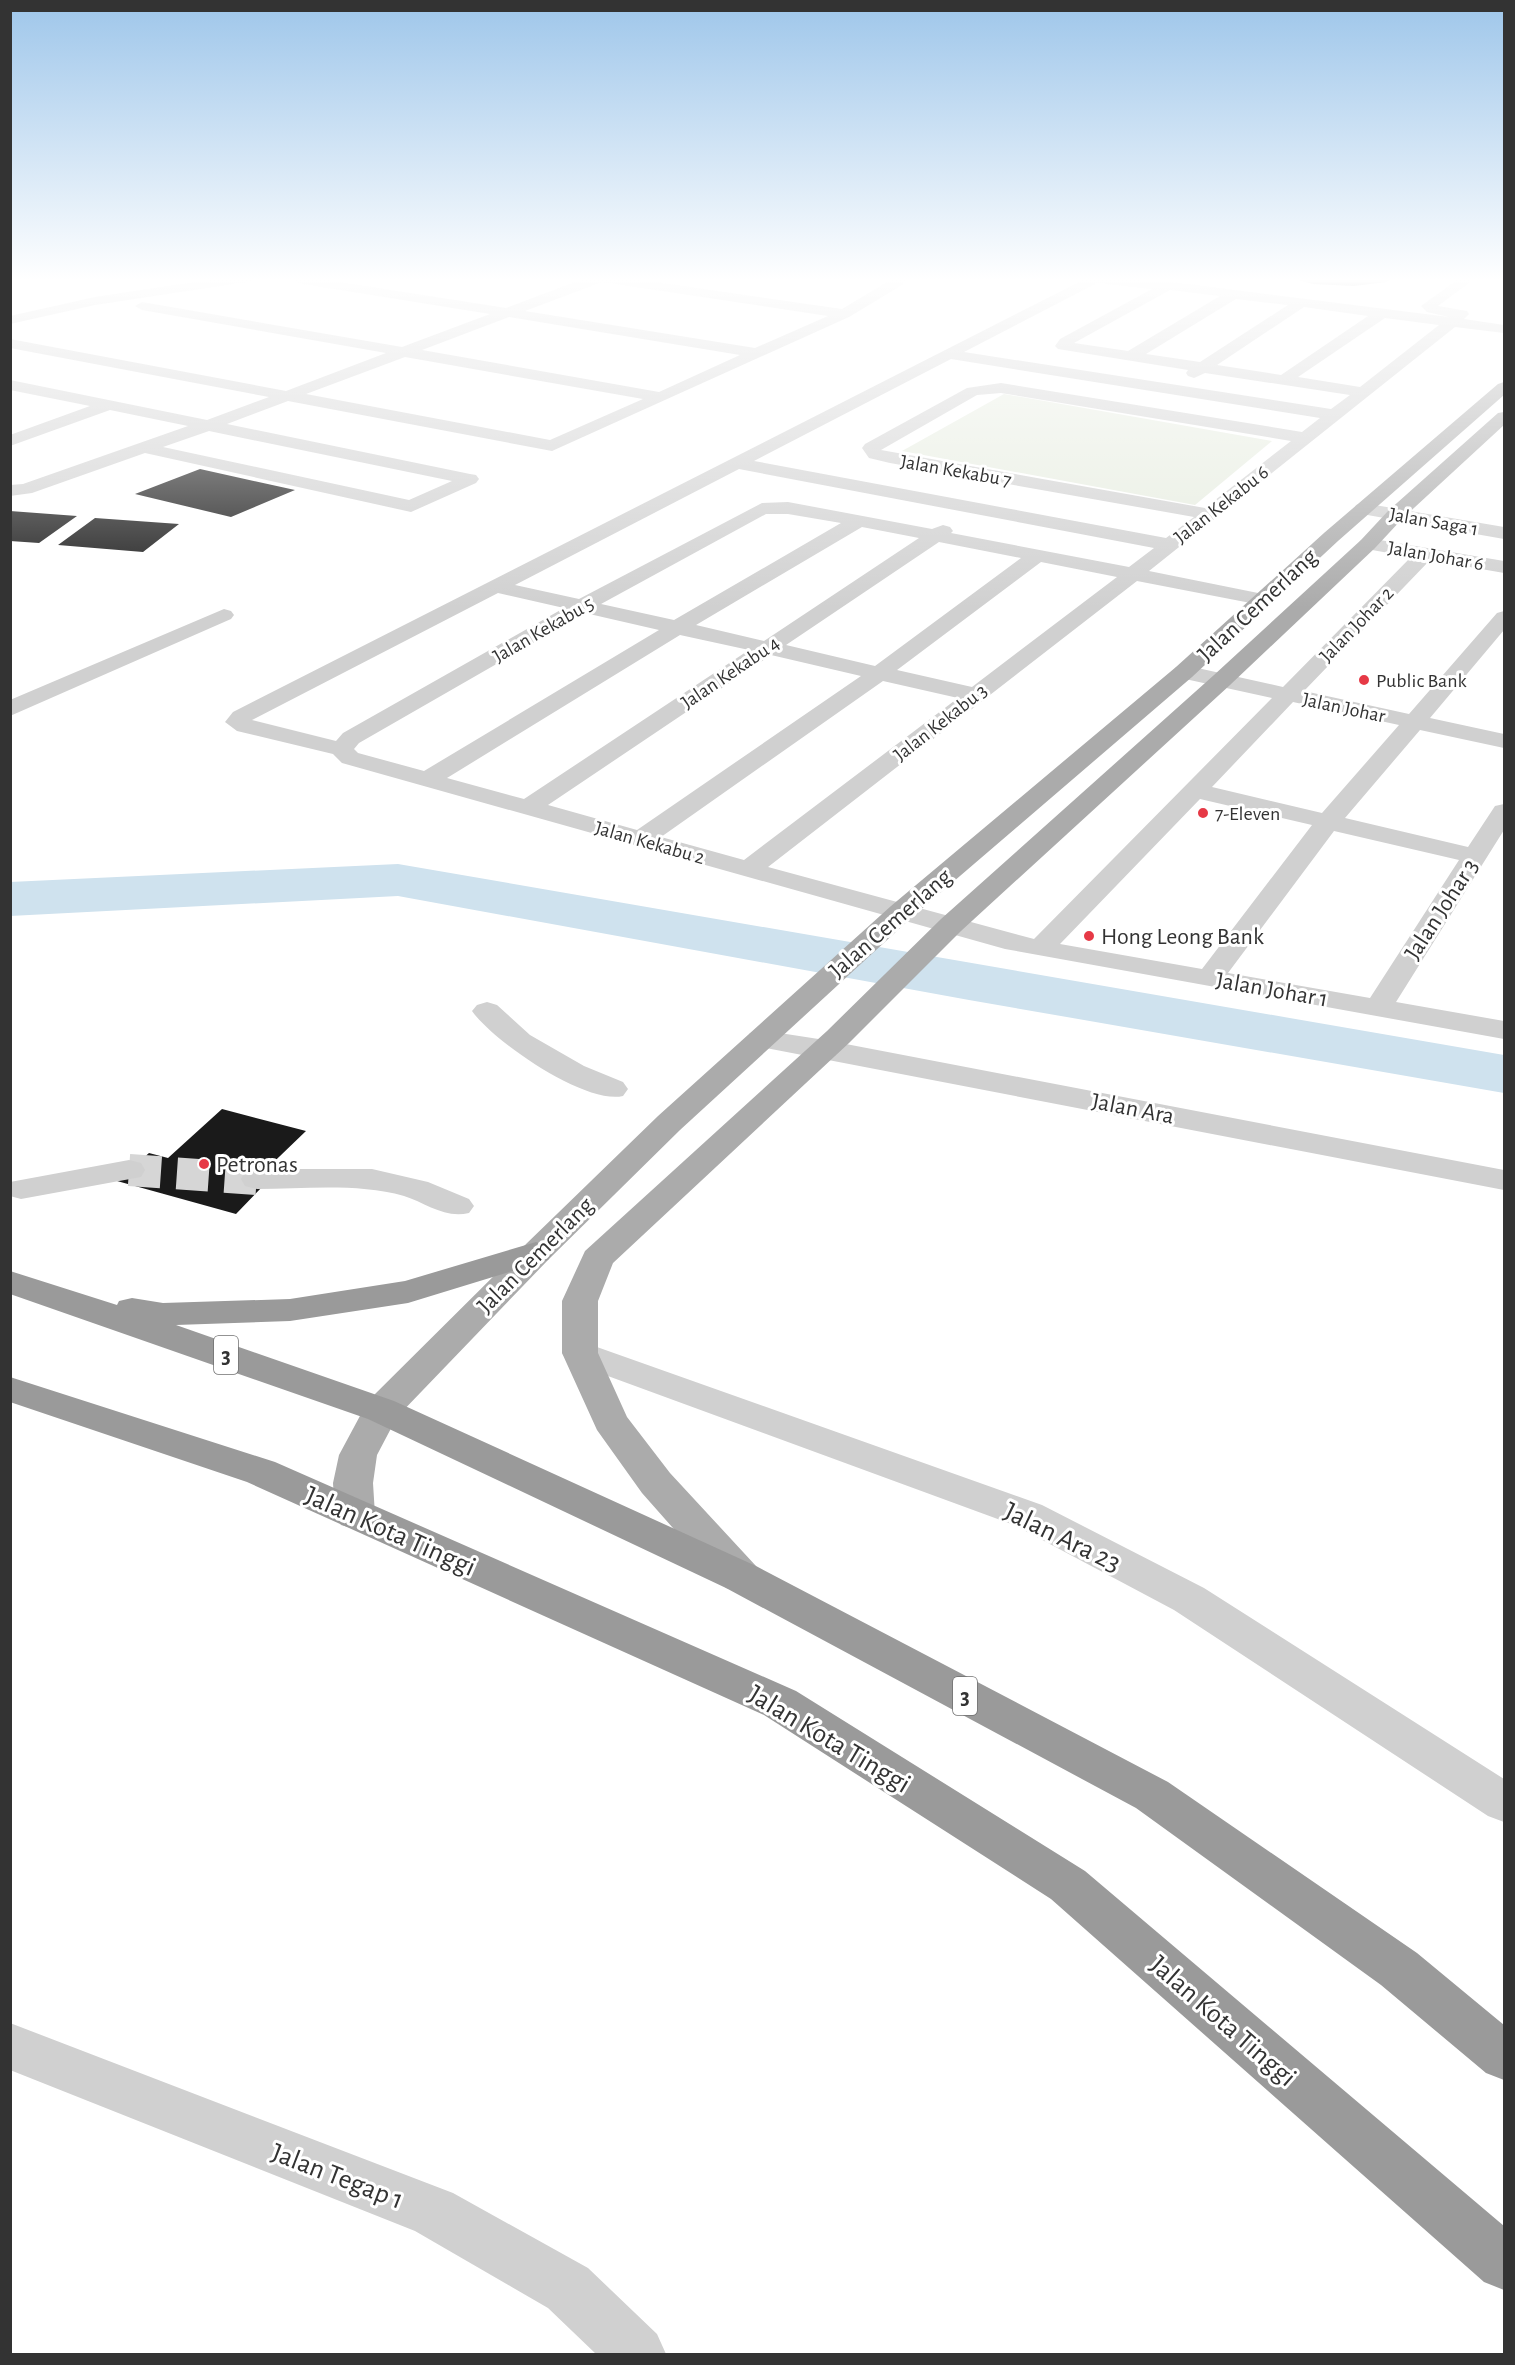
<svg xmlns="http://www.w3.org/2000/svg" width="1515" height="2365" viewBox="0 0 1515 2365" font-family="'Alegreya Sans',sans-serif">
  <rect width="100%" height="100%" fill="#fff"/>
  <!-- green -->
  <path fill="#e6ecdf" d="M1004 394 1272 441 1195 505 902 451Z"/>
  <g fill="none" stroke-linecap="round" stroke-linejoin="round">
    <!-- river -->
    <path fill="#cfe2ee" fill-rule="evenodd" d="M398 864 1504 1055V1093L969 1000 398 896 10 916V882Z"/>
  </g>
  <!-- building -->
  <path fill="#1a1a1a" d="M1287 277H1395L1386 282 1354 286 1313 284Z
    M200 469 295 490 231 517 135 494Z
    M10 511 77 516 39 543 10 541Z
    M95 518 179 524 143 552 58 545Z
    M222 1109 306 1131 252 1183 263 1186 236 1214 117 1181 149 1153 168 1158Z"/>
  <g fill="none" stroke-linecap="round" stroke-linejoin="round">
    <!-- minor-tunnel -->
    <path stroke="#d6d6d6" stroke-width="32" stroke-dasharray="32 16" stroke-linecap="butt" d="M129 1170 257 1179"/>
    <!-- minor -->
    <path fill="#d0d0d0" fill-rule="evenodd" d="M228 277H260L253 281 95 305 10 324V316L95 297Z
      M298 277H308L506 308 588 277H621L842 309 892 279 890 277 907 278 902 285 849 317 552 451 288 401 227 424 470 474 476 475 479 479 476 483 411 512 145 453 32 493 10 496V485L23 484 188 426 110 410 10 446V435L90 406 10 390V380L207 420 269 397 10 348V339L286 391 386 353 142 310 135 306 142 302 402 347 490 314 303 284 298 283 296 280ZM602 282 828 316 755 348 525 311ZM509 317 740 355 659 392 422 350ZM405 357 643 399 550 440 306 394ZM209 431 452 481 409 500 163 447Z
      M1089 277 1180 283 1449 317 1427 312 1421 306 1461 277H1477L1438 306 1467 311 1469 314 1464 319 1504 325V333L1455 327 1149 571 1268 595 1271 599 1268 603 1261 605 1137 581 768 867 1034 939 1272 698 1176 677 1173 672 1176 667 1184 665 1283 687 1411 557 1361 548 1358 544 1361 540 1368 538 1504 561V573L1430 560 1304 691 1409 714 1497 613 1504 611V630L1430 718 1504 734V748L1420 730 1345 818 1468 847 1495 806 1504 804V830L1396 1002 1504 1021V1039L1005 949 342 763 333 754 237 731 225 722 233 712ZM1097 283 1152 289 1060 339 1055 346 1058 349 1188 370 1186 373 1188 376 1194 378 1205 373 1350 395 1331 409 964 352ZM1170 290 1220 296 1128 351 1074 343ZM1236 299 1288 305 1200 362 1146 354ZM1304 307 1368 316 1281 375 1217 365ZM1385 318 1439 325 1360 387 1298 377ZM951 359 1320 418 1302 432 1001 383 967 388 865 444 862 448 869 458 890 463 1194 517 1166 538 754 461ZM1001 393 1291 441 1205 508 881 450 977 395ZM739 469 1154 548 1129 567 951 533 953 531 950 527 943 525 932 529 788 502 762 503 579 599 515 585ZM766 514H788L841 523 674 620 601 604ZM862 527 919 538 764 641 696 625ZM939 542 1021 558 875 666 786 645ZM1041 562 1117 577 972 687 897 670ZM498 593 564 608 343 733 336 741 252 720ZM585 613 659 630 424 771 358 753 354 749 359 743ZM680 635 749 650 524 799 447 778ZM771 655 861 676 637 830 548 805ZM883 681 958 698 744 860 661 837ZM1293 702 1399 725 1322 813 1212 787ZM1200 799 1312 825 1202 969 1060 944ZM1334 831 1459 860 1370 998 1228 973Z
      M1363 503 1504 527V539L1356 513 1354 509 1356 505Z
      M224 609 231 611 234 615 231 619 10 716V700Z
      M487 1002 497 1005 530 1035 584 1066 623 1082 628 1089 623 1096C586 1105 494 1042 472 1011L477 1005Z
      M761 1030 825 1040 1504 1170V1190L750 1045 746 1039 750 1033Z
      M129 1160 141 1163 145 1170 141 1177 21 1199 10 1196V1182Z
      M257 1169H372L428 1182 469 1199 474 1206 469 1213C445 1219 426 1203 404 1196 357 1183 305 1189 257 1189L245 1186 241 1179 245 1172Z
      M580 1341 1042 1505 1204 1588 1504 1779V1822L1488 1816 1174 1610 1014 1525 567 1361 562 1353 567 1345Z
      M10 2023 453 2193 588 2268 657 2334 666 2354H596L548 2308 415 2231 10 2070Z"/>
    <!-- major -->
    <path fill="#ababab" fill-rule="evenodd" d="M1504 382V395L1338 541 1192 677 911 918 680 1130 548 1260 397 1417 377 1455 373 1483 375 1515 369 1525 355 1529 341 1525 335 1515 333 1483 339 1455 368 1401 524 1246 658 1116 891 906 1176 667 1324 533 1498 384Z
      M1504 412V425L1402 519 1375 548 1230 685 961 931 849 1043 613 1263 598 1301V1353L627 1417 670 1473 756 1566 762 1577 756 1588 741 1592 726 1588 642 1493 597 1430 562 1353V1301L585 1251 827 1031 941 919 1214 675 1361 540 1388 511 1498 413Z"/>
    <!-- highway -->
    <path fill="#9a9a9a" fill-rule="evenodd" d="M536 1242 548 1246 553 1253 548 1260 408 1303 290 1321 176 1325 394 1401 756 1566 1168 1782 1417 1953 1504 2025V2080L1486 2073 1381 1985 1136 1808 726 1588 368 1419 10 1294V1271L117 1305 119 1301 132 1298 163 1303 290 1299 405 1281Z
      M10 1377 275 1462 796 1691 1085 1871 1504 2226V2290L1484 2282 1051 1899 764 1715 247 1482 10 1402Z"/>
  </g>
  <!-- sky -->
  <linearGradient id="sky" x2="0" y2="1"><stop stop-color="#9ec6ea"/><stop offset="0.46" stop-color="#fff"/><stop offset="1" stop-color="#fff" stop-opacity="0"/></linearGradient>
  <rect width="1515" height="608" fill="url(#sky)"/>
  <!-- markers -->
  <g fill="#e63946" stroke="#fff" stroke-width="2">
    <circle cx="1364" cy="680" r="6"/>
    <circle cx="1203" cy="813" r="6"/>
    <circle cx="1089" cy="936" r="6"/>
    <circle cx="204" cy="1164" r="6"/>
  </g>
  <g text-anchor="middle" stroke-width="6" stroke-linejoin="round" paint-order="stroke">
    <!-- far-street labels -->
    <g font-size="20" fill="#333" stroke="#fff">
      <text transform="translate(956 470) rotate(10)" y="7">Jalan Kekabu 7</text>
      <text transform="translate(1221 504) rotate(-38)" y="7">Jalan Kekabu 6</text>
      <text transform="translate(1434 521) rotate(10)" y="7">Jalan Saga 1</text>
      <text transform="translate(1436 555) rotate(10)" y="7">Jalan Johar 6</text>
      <text transform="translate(1356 624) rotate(-46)" y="7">Jalan Johar 2</text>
      <text transform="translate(543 629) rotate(-30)" y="7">Jalan Kekabu 5</text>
      <text transform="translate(730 672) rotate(-34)" y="7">Jalan Kekabu 4</text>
      <text transform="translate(1344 707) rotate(12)" y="7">Jalan Johar</text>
      <text transform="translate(940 722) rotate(-38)" y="7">Jalan Kekabu 3</text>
      <text transform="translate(650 842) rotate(16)" y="7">Jalan Kekabu 2</text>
    </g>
    <!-- far-poi labels -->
    <g font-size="20" fill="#333" stroke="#fff" text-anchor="start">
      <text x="1376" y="687">Public Bank</text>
      <text x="1215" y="820">7-Eleven</text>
    </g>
    <!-- shield labels -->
    <g fill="#fff" stroke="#707070" stroke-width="1.5">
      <rect x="214" y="1336" width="24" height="38" rx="4.5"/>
      <rect x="953" y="1677" width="24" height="38" rx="4.5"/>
    </g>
    <g font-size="22" font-weight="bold" fill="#333">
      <text x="226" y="1363">3</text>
      <text x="965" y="1704">3</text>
    </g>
    <!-- street labels -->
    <g font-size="24" fill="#333" stroke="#fff">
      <text transform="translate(1257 605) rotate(-43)" y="8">Jalan Cemerlang</text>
      <text transform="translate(1441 909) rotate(-57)" y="8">Jalan Johar 3</text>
      <text transform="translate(890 923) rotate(-41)" y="8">Jalan Cemerlang</text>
      <text transform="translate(1272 989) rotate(10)" y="8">Jalan Johar 1</text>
      <text transform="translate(1133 1108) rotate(11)" y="8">Jalan Ara</text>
      <text transform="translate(535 1255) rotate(-45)" y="8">Jalan Cemerlang</text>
    </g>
    <!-- poi labels -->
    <g font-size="24" fill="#333" stroke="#fff" text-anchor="start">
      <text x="1101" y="944">Hong Leong Bank</text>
      <text x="216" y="1172">Petronas</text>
    </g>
    <!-- near-street labels -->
    <g font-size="28" fill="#333" stroke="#fff">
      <text transform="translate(391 1530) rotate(24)" y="10">Jalan Kota Tinggi</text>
      <text transform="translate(1063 1536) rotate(26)" y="10">Jalan Ara 23</text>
      <text transform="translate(830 1738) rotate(31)" y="10">Jalan Kota Tinggi</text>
      <text transform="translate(1224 2020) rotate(41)" y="10">Jalan Kota Tinggi</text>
      <text transform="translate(338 2175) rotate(21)" y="10">Jalan Tegap 1</text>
    </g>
  </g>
  <!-- border -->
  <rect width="1515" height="2365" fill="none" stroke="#333333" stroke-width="24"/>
</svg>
